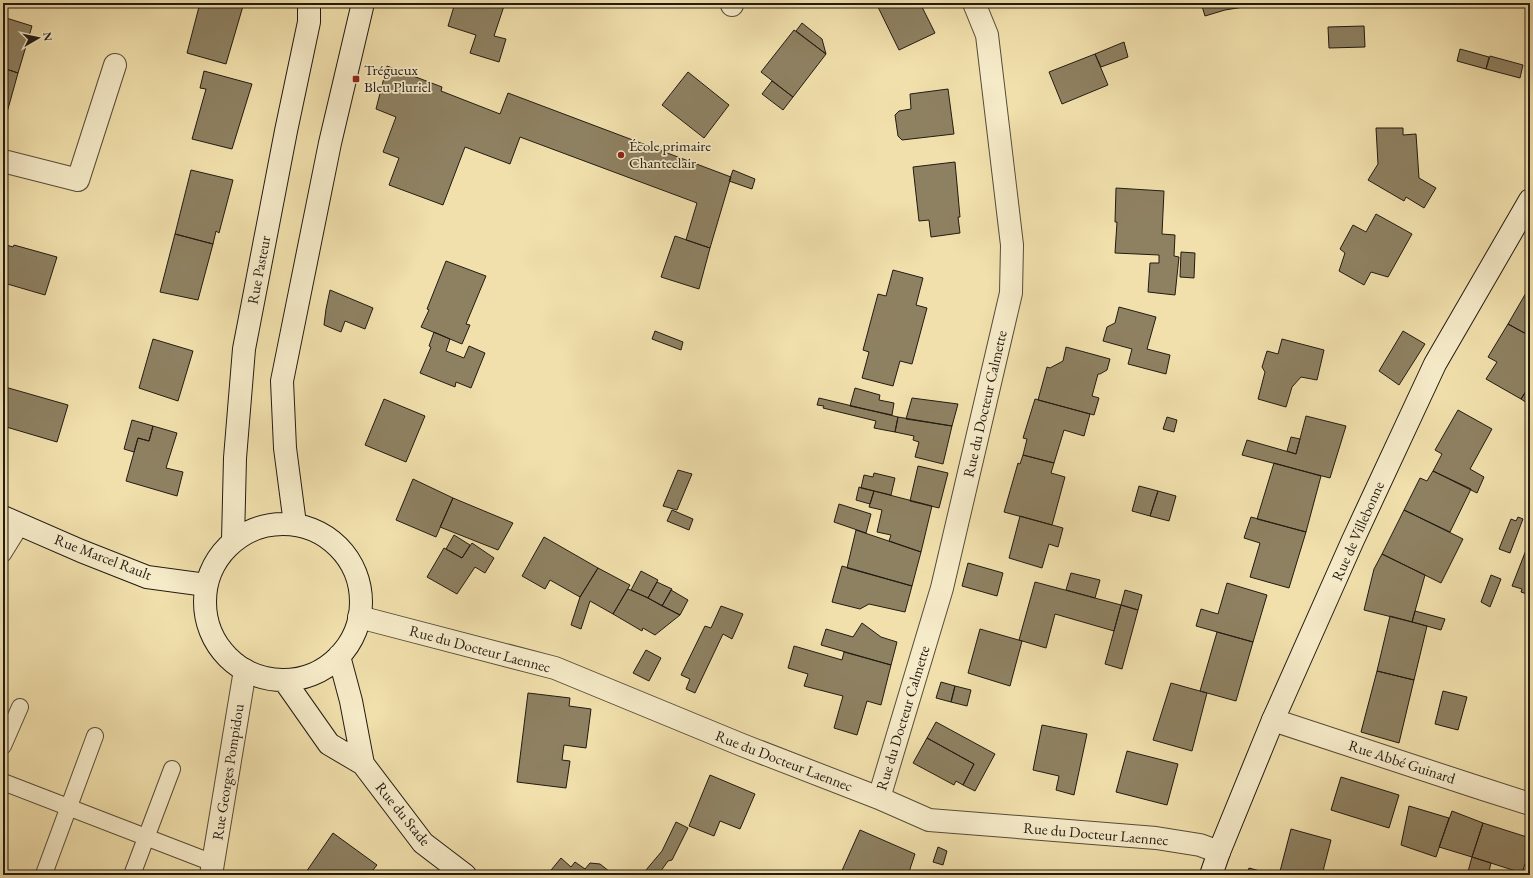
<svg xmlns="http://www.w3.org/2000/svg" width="1533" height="878" viewBox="0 0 1533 878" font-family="'EB Garamond',serif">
  <rect width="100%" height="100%" fill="#f1e0ac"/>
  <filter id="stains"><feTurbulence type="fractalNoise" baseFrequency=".005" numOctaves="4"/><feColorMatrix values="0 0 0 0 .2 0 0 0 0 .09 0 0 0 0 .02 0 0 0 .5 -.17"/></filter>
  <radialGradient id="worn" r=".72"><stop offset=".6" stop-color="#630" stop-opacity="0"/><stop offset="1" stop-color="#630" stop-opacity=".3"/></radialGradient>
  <!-- building -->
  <path fill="#8e8162" stroke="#221b12" d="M200 3H230L243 6 226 64 187 53Z
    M455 3H505L494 36 506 39 499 62 470 53 476 35 448 26Z
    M876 3H920L935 33 899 50Z
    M1201 3H1268L1225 10 1205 16Z
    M3 17 32 26 18 73 3 68Z
    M802 23 822 39 826 54 796 31Z
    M1364 26 1365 47 1329 48 1328 27Z
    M794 30 826 54 793 97 761 72Z
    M1124 42 1128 57 1101 67 1095 54Z
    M1460 49 1489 57 1486 69 1457 61Z
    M1095 54 1108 85 1062 104 1049 72Z
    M1490 56 1523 65 1520 78 1486 69Z
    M387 66 442 87 441 91 500 114 508 93 731 177 710 248 686 240 697 203 520 137 510 164 465 147 443 205 389 185 399 158 383 152 396 117 376 109Z
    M3 68 18 73 6 116 3 115Z
    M204 71 252 84 232 149 192 139 206 89 200 88Z
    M688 72 729 105 704 138 662 105Z
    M772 81 793 97 783 110 762 94Z
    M948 89 954 134 902 140 898 136 895 115 899 111 911 109 910 94Z
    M1376 128H1403V135L1416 134 1419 178 1436 188 1424 208 1406 197 1404 201 1368 180 1378 164Z
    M955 162 960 217H958L960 233 931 237 929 220 919 221 913 167Z
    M191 170 233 180 219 233 216 231 213 244 175 234Z
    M733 170 755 179 752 189 729 181Z
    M1116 188 1164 191 1162 234 1175 235 1174 256 1179 257 1175 295 1148 292 1150 263H1159V255L1115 253 1117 222H1115Z
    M1376 214 1412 234 1388 277 1371 272 1364 285 1339 271 1345 253 1340 249 1353 225 1366 232Z
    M175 234 213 244 198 300 160 292Z
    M675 236 710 248 699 289 661 277Z
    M3 244 13 247 14 245 57 257 45 295 4 283 3 287Z
    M1181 252 1195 253 1194 278 1180 277Z
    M446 261 486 276 466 324 470 325 462 344 421 327 429 310 427 309Z
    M893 270 923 278 916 305 927 308 912 364 900 361 893 386 862 378 869 352 863 350 878 294 886 296Z
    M1530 286V336L1508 324Z
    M330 290 373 308 365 329 345 321 341 332 324 325 326 309Z
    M1119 307 1156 317 1147 349 1170 355 1166 374 1128 364 1132 349 1103 341 1107 327 1115 323Z
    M1508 324 1530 336V385L1521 399 1486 379 1497 362 1488 357Z
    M655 331 683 342 681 350 652 339Z
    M1403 331 1425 344 1399 385 1379 371Z
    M434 332 450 339 446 351 464 358 469 346 485 353 471 388 456 382 455 387 420 373 431 347 429 346Z
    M153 339 193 351 178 401 139 388Z
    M1282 339 1324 350 1317 380 1301 377 1292 387 1286 407 1258 399 1265 372 1262 367 1267 351 1278 354Z
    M1066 347 1110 359 1107 370 1100 374H1098L1092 396 1099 398 1094 415 1038 400 1047 367 1050 368 1063 361Z
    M5 387 68 405 57 442 3 426V395Z
    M855 388 880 395 879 400 894 403 892 415 850 406Z
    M1527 390 1530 391V405L1521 399Z
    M819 398 898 417 895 432 874 428 876 421 823 408 824 406 817 405Z
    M912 398 958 404 952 426 906 419Z
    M384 399 425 416 406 462 365 445Z
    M1035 399 1090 414 1084 436 1064 430 1054 463 1023 455 1027 439 1023 438Z
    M1458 410 1492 429 1470 469 1484 477 1477 493 1433 471 1442 454 1435 450Z
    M1306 416 1346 426 1330 478 1242 455 1247 440 1296 454Z
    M898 417 952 426 943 464 915 457 919 442 913 440 914 436 895 432Z
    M1167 417 1177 420 1174 432 1163 429Z
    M132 420 153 426 149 441 138 438 134 452 124 449Z
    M153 426 177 433 166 468 183 472 177 496 126 481 138 438 149 441Z
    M1291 437 1300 439 1296 454 1287 451Z
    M1023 455 1054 463 1051 473 1065 477 1052 525 1004 512 1018 463 1020 464Z
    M1274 463 1321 476 1306 532 1257 519Z
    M918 466 948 473 939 508 910 501Z
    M678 470 692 474 677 510 663 506Z
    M1433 471 1471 489 1450 532 1404 510 1420 478 1427 481Z
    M874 473 895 478 891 495 861 488 864 475 873 477Z
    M413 479 453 498 436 537 396 520Z
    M1139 486 1158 491 1150 516 1132 511Z
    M859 487 874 491 870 504 856 500Z
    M874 491 932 506 921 552 889 541 891 535 877 532 882 510 869 507Z
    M1158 491 1176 496 1169 521 1150 516Z
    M453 498 513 523 498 550 440 527Z
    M839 504 871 514 866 533 834 522Z
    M672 510 693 519 689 530 667 521Z
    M1404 510 1463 539 1441 583 1382 554Z
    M1020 516 1063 528 1058 547 1049 544 1042 568 1009 558Z
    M1251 517 1306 532 1289 588 1250 577 1260 543 1244 538Z
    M1518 517 1523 519 1510 553 1499 549 1511 519 1516 521Z
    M856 530 921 552 912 586 847 568Z
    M454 535 470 545 462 558 446 549Z
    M544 537 598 568 580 597 550 580 545 589 522 576Z
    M472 543 494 558 485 573 475 567 457 594 427 577 444 548 462 558Z
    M1528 545H1530V595L1521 592 1522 589 1512 586Z
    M1382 554 1425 575 1412 622 1364 610 1374 569Z
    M968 563 1003 573 997 596 962 586Z
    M842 566 912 586 905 612 869 604 860 609 832 602Z
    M598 568 630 585 613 614 590 601 581 629 571 625 580 597Z
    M641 571 658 580 648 598 631 590Z
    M1071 573 1100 580 1095 598 1066 590Z
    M1491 575 1501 579 1490 607 1481 602Z
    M657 582 672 589 662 606 648 598Z
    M1035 582 1121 605 1114 631 1055 614 1046 648 1019 640Z
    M1227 583 1267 595 1253 642 1196 626 1201 609 1218 614Z
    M628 589 648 598 680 615 655 635 643 628 642 631 613 614Z
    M671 590 688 600 680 615 662 606Z
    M1125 590 1142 595 1138 610 1121 605Z
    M1121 605 1138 610 1122 669 1105 664Z
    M721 606 743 614 732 639 723 634 695 693 686 689 690 679 681 675 705 626 711 628Z
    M1415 611 1445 619 1441 630 1412 622Z
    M1390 616 1427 626 1414 680 1377 671Z
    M862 623 881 637 897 642 891 665 821 645 826 629 853 637Z
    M980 629 1022 641 1010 686 968 673Z
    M1217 632 1253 642 1236 701 1200 691Z
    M794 646 842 660 844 652 891 665 881 705 867 701 857 735 834 728 843 696 804 686 808 674 788 668Z
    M646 650 661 658 649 681 633 673Z
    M1377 671 1414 680 1399 743 1361 732Z
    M941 682 955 686 951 702 936 698Z
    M1171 683 1207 693 1192 751 1153 740Z
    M955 686 971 690 967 706 951 702Z
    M1443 691 1467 697 1458 730 1435 724Z
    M528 693 570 698 569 706 591 709 586 748 564 745 562 760 570 761 566 788 517 782Z
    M936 722 995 754 975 791 963 785 974 764 927 738Z
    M1042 725 1087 734 1074 795 1056 790 1059 776 1033 770Z
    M927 738 974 764 963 785 956 781 954 785 913 763Z
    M1127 751 1178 764 1167 805 1116 792Z
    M710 775 755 794 740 829 720 821 714 836 689 826Z
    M1341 777 1399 795 1389 828 1331 810Z
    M1409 806 1449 818 1436 857 1401 845Z
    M1452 811 1483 823 1472 857 1439 847Z
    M676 822 688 828 672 860 668 861 658 875H653L646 870 662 851Z
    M1483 823 1530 838V849L1522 873 1472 857Z
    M1291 829 1331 840 1322 875H1279Z
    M860 830 915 854 908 875H840Z
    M333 833 377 865 369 875H304Z
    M938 847 947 851 943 865 933 862Z
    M1472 857 1491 863 1488 875H1467Z
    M561 858 571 867 575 862 585 869 590 863 600 864 614 875H547Z
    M1249 868 1274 875H1246Z"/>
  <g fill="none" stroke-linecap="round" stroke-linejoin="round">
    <defs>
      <path id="lane" d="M3 554 21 525
        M3 746 20 707
        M3 782 213 863
        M44 874 95 736
        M132 875 172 769"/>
      <path id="street" d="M732 5V3
        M3 161 78 180 115 65
        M359 617 555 668 742 745 879 798 929 820 1156 838 1200 845 1219 852
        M1273 720 1483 789 1530 804
        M879 798 942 588 1011 293 1012 245 987 35 974 3
        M211 875 245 670"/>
      <path id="secondary" d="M3 517 81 551 147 577 206 585
        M295 524 285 448 282 381 330 143 363 3
        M205 602a78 78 0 1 1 156 0a78 78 0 1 1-156 0Z
        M233 540 235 458 244 349 286 131 309 22V3
        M339 656 351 701 363 764
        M284 680 329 744 363 764 423 843 465 875
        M1211 875 1219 852 1273 720 1353 540 1435 364 1530 200"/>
    </defs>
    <!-- lane casing -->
    <use href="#lane" stroke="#564c38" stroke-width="18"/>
    <!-- street casing -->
    <use href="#street" stroke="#564c38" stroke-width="24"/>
    <!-- secondary casing -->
    <use href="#secondary" stroke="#221b12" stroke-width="24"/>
    <!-- lane -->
    <use href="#lane" stroke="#f6ebc9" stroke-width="16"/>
    <!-- street -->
    <use href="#street" stroke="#f6ebc9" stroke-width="22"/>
    <!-- secondary -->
    <use href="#secondary" stroke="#f6ebc9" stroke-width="22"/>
  </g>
  <!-- markers -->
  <g fill="#8f2418" stroke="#f6ebc9" stroke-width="1.5">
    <rect x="352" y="75" width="8" height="8" rx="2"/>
    <circle cx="621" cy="155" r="4"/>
  </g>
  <g text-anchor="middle" stroke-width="3.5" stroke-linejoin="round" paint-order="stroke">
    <!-- poi labels -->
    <g font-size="15" fill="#221b12" stroke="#f6ebc9" text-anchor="start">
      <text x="364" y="75">Trégueux<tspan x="364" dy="17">Bleu Pluriel</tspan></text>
      <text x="629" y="151">École primaire<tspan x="629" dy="17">Chanteclair</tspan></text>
    </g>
    <!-- street labels -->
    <g font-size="15" fill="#221b12" stroke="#f6ebc9">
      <text transform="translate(259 270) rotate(-79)" y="5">Rue Pasteur</text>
      <text transform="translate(985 404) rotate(-77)" y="5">Rue du Docteur Calmette</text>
      <text transform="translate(1358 531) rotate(-66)" y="5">Rue de Villebonne</text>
      <text transform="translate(103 557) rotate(21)" y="5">Rue Marcel Rault</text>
      <text transform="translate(480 649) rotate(15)" y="5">Rue du Docteur Laennec</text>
      <text transform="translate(903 718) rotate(-73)" y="5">Rue du Docteur Calmette</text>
      <text transform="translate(784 761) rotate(21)" y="5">Rue du Docteur Laennec</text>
      <text transform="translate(1402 762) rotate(18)" y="5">Rue Abbé Guinard</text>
      <text transform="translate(228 772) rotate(-81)" y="5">Rue Georges Pompidou</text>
      <text transform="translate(403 814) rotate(51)" y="5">Rue du Stade</text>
      <text transform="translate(1096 834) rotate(5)" y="5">Rue du Docteur Laennec</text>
    </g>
  </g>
  <!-- margin -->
  <rect width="1533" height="878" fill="none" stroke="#f1e0ac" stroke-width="16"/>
  <rect x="4" y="4" width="1525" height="870" fill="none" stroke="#221b12" stroke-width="2"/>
  <rect x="8" y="8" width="1517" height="862" fill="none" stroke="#221b12"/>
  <!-- north arrow -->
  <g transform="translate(38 38) rotate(81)" stroke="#f6ebc9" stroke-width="3" paint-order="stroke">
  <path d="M0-3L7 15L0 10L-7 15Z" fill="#221b12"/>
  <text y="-6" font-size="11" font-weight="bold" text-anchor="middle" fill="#221b12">N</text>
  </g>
  <rect width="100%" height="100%" filter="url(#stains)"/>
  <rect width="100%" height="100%" fill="url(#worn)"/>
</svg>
